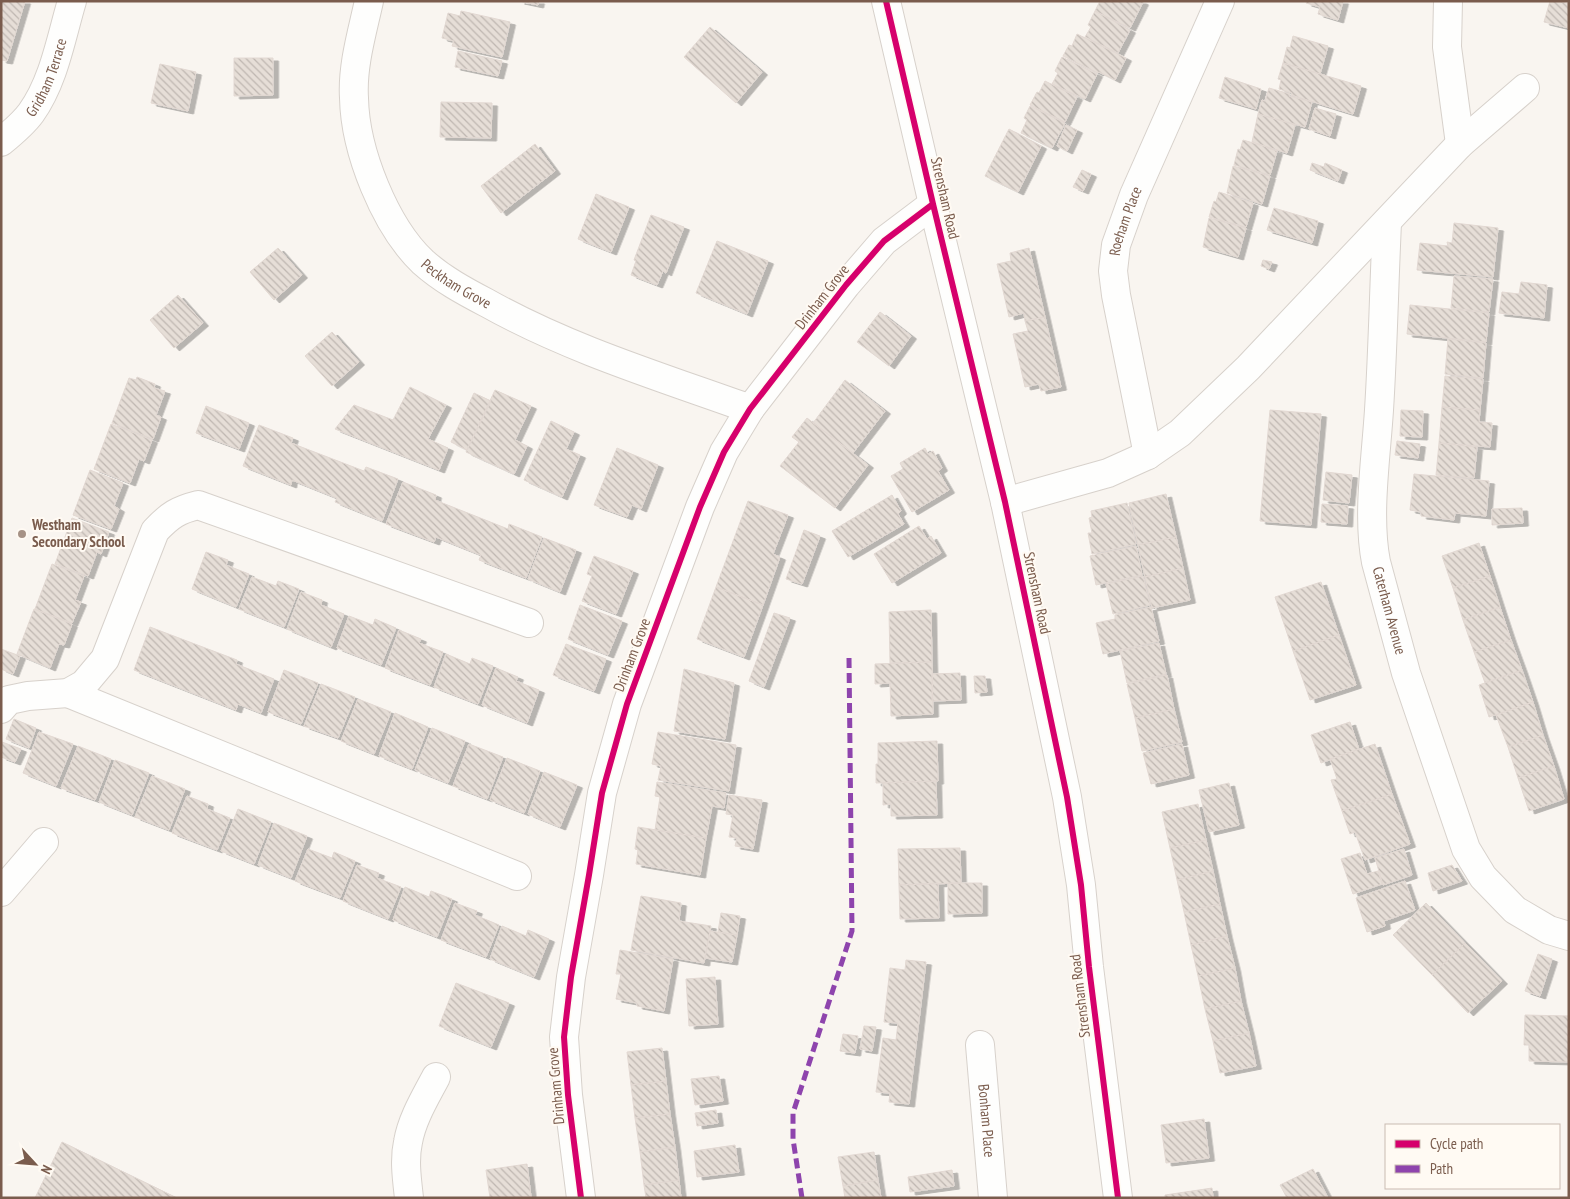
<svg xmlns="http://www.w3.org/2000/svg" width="1570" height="1199" viewBox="0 0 1570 1199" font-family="'PT Sans Narrow',sans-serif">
  <defs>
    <pattern id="building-back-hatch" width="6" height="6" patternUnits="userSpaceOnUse" patternTransform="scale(1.25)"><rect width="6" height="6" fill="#e6ded7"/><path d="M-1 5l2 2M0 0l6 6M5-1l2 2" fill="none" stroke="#bfb7b1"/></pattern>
    <filter id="shadow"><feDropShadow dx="5.5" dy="3" stdDeviation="0" flood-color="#0004"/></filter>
  </defs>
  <rect width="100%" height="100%" fill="#f9f5f0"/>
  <!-- building -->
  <path fill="url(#building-back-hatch)" stroke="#e2d8d2" filter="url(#shadow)" d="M1 1H25L7 61 1 60Z
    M519 1H539L538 5Z
    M1100 1H1141L1143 2 1130 28 1095 11Z
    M1307 1H1343L1338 20 1318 14 1320 7 1306 3Z
    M1550 1H1558L1569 4V28L1544 22Z
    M461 11 510 22 502 57 452 46 454 41 442 38 448 13 460 16Z
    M1095 11 1130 30 1118 53 1085 37 1091 27 1088 25Z
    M710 27 762 72 736 103 684 57Z
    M1077 34 1126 58 1115 80 1099 72 1098 73 1063 56 1069 45 1072 46Z
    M1293 36 1328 46 1320 74 1283 63 1287 47 1290 48Z
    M458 51 502 61 498 76 455 67Z
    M1062 57 1097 74 1085 99 1052 84 1058 73 1055 71Z
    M234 58H273V95L234 96Z
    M1283 63 1361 86 1353 114 1291 95 1292 93 1279 89 1281 80 1278 79Z
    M160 64 196 72 188 111 151 103Z
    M1225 77 1261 89 1256 109 1219 98Z
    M1045 81 1077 97 1065 122 1030 105 1037 92 1039 93Z
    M1269 88 1290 94 1289 96 1312 102 1305 127 1258 114 1262 100 1265 101Z
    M441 102 492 103 491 138 440 137Z
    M1030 106 1065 123 1052 148 1021 133 1027 120 1024 118Z
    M1315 108 1336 114 1330 136 1309 129Z
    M1258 114 1295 125 1287 153 1252 142Z
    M1066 125 1077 130 1067 151 1057 146Z
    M1009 129 1041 146 1018 192 985 176Z
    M1243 140 1267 147V148L1277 151 1270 175 1234 165 1238 149 1240 150Z
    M535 144 555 171 501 213 481 186Z
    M1312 163 1324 167 1325 163 1342 170 1338 181 1310 170Z
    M1233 166 1270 176 1262 204 1227 193Z
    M1082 170 1091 174 1083 191 1073 187Z
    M1219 192 1253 203 1246 227 1209 217 1214 201 1216 202Z
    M596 194 629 207 611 252 578 239Z
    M1274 208 1318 221 1312 243 1267 230Z
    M651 215 684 227 666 273 663 271 657 285 631 275 636 261 634 260Z
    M1209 218 1246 228 1238 257 1203 247Z
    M1454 223 1498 228 1493 277 1417 270 1420 243 1448 246 1447 242 1452 243Z
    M717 241 768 261 747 314 696 293Z
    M278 248 302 275 274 300 250 272Z
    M1029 248 1045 317 1025 321 1024 313 1009 317 997 264 1011 261 1010 253Z
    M1263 260 1272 262 1269 269 1261 266Z
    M1454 276 1493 279 1489 312 1451 308Z
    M1521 282 1547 285 1544 318 1499 313 1502 292 1519 294Z
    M178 295 203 323 174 348 150 320Z
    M1410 305 1489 313 1486 342 1407 334Z
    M880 312 911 336 889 366 857 342Z
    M1045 317 1061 387 1041 391 1039 384 1025 387 1013 334 1028 331 1025 321Z
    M332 332 359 362 332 386 305 356Z
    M1448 339 1486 343 1483 378 1445 374Z
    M1445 376 1483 379 1480 410 1442 407Z
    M137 377 155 384 154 388 165 391 156 415 161 417 153 439 112 423 129 378 136 380Z
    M845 380 885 411 853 453 813 423Z
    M410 387 446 405 428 439 448 448 439 470 335 429 354 405 393 420Z
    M495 390 531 406 515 440 527 446 514 474 466 452Z
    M474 393 491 401 467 450 451 442Z
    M206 406 249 423 239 449 196 433Z
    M1442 407 1480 410 1479 422 1492 423 1490 447 1439 443Z
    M1270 410 1321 414 1311 525 1260 521Z
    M1401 410 1423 411 1422 437 1400 436Z
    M807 418 868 465 835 508 780 466 799 442 792 437Z
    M551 421 574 432 566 449 580 455 562 497 524 480Z
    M111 424 152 440 144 461 139 459 130 483 94 469Z
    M259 425 293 438 291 443 364 471 366 467 398 479 382 521 335 502 337 498 292 480 291 485 243 466Z
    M1397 441 1420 444 1418 458 1395 455Z
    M1439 443 1477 447 1474 478 1436 475Z
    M617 448 658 465 641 509 632 505 627 517 594 505Z
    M925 448 928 454 933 451 942 468 938 471 949 490 912 512 891 476 903 469 900 463Z
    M90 470 123 483 114 506 119 509 111 529 73 515Z
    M1326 472 1352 475 1349 503 1323 500Z
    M1414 474 1489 481 1486 516 1455 513 1454 520 1421 516V512L1410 510Z
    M403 482 436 495 435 500 508 529 509 524 542 537 526 578 479 560 481 555 436 537 434 542 386 524Z
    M1166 494 1176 537 1138 545 1129 503Z
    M892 495 901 511 898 514 904 524 848 557 832 531Z
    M748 501 788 515 773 554 780 557 763 605 716 587Z
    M1127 503 1136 544 1092 554 1088 533H1092L1089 518 1092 517 1091 511Z
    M1322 504 1348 506 1347 524 1321 522Z
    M1522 508 1523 523 1492 525V509Z
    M72 518 109 532 101 554 97 552 88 576 55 564Z
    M919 526 927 539 931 536 941 553 892 583 874 554Z
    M804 530 820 536 802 584 786 579Z
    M1176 537 1183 568 1145 577 1138 545Z
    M544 538 576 550 560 592 528 579Z
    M1479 543 1490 576 1453 588 1442 556Z
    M1136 546 1142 575 1096 585 1090 556Z
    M206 552 228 560 226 565 249 574 236 607 192 589Z
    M594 556 633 571 616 614 582 601 592 576 587 574Z
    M52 564 84 576 75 600 81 602 72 623 35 609Z
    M1183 568 1190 600 1152 608 1145 577Z
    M1143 576 1150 605 1113 614 1106 584Z
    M1490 576 1500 607 1463 620 1453 588Z
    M252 577 276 586 278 581 299 589 284 627 239 609Z
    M1321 582 1339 635 1293 651 1275 597Z
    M716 587 763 605 744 657 697 639Z
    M301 592 322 600 321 605 344 614 331 647 287 629Z
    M580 605 622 621 608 655 568 639Z
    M1151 607 1159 641 1103 654 1096 623 1115 619V615Z
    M1500 607 1511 640 1474 652 1463 620Z
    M34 609 72 624 64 645 59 644 50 668 17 654Z
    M931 610 932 662 890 663 889 612Z
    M774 613 790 618 764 687 749 681Z
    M349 616 373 625 375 619 396 628 381 665 337 648Z
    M150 627 237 660 236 664 274 679 261 713 238 704 236 710 134 670Z
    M399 630 421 639 419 643 443 652 430 685 385 668Z
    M1339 635 1356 685 1310 700 1293 651Z
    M1511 640 1522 670 1485 683 1474 652Z
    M1159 643 1166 674 1127 683 1120 651Z
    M566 644 606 659 594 691 553 675Z
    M1 649 20 656 13 674 1 669Z
    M446 654 470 664 472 658 493 666 478 704 434 687Z
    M932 662 933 714 891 716 890 683 875 684V664Z
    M496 668 518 677 516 681 539 690 527 723 482 705Z
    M684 669 734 683 725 739 674 731Z
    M284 670 318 683 301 724 268 712Z
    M1522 670 1533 702 1489 717 1479 685Z
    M960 673 961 700 932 701V674Z
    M1167 675 1174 709 1135 718 1127 684Z
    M974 676H985L987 692 975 693Z
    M321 684 355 697 338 738 304 726Z
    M358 699 391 712 374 754 341 741Z
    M1533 702 1543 735 1508 747 1496 715Z
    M1174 709 1182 742 1142 751 1135 718Z
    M395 713 428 727 412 769 379 756Z
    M14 719 36 728 29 748 6 739Z
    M1350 722 1359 749 1321 763 1311 735Z
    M432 728 465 741 448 783 415 770Z
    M39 732 73 744 56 786 23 773Z
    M658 732 736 745 729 791 658 780 661 766 652 764Z
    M1543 735 1554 766 1518 778 1508 747Z
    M937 741 938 781 876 783V764H878V743Z
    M2 742 21 749 15 762 1 757Z
    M469 744 503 757 487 799 453 786Z
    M1182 744 1189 775 1151 784 1143 753Z
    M1375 744 1392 794 1342 811 1331 780 1337 779 1330 759Z
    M78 746 111 759 95 800 61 788Z
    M507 758 540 771 524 813 490 800Z
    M115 760 149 773 132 815 99 802Z
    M1554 766 1564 799 1529 811 1518 778Z
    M544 772 577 785 560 827 528 814Z
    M152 776 185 789 169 830 135 817Z
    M936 781 937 815 891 816V804L883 805V783Z
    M657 782 726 793 724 808 712 806 706 838 655 830 660 797 655 796Z
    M1229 783 1239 825 1209 832 1199 790Z
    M1392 794 1410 844 1365 860 1355 832 1350 834 1342 811Z
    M729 795 762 800 753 849 735 846 737 838 729 837 733 815 726 814Z
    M187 796 208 804 207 809 230 818 217 850 172 833Z
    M1198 804 1206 840 1170 848 1162 812Z
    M238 809 271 822 254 864 221 851Z
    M274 823 307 836 291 878 258 865Z
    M638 827 706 838 700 875 636 864 638 850 635 849Z
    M1206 840 1213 871 1177 880 1170 848Z
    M960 848 961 883 899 885 898 849Z
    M308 849 332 858 334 852 355 861 340 898 295 881Z
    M1404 849 1412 875 1383 885 1375 858Z
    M1360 853 1367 874 1378 871 1382 884 1353 894 1341 859Z
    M357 865 379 873 377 878 401 887 388 919 343 901Z
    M1452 865 1462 881 1433 891 1428 873Z
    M1213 871 1220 904 1184 912 1177 880Z
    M1405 881 1415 910 1384 921 1385 926 1367 932 1356 898Z
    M938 883 939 918 900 919 899 885Z
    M948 883H982V913L948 914Z
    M405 887 429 897 431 891 452 899 437 937 393 920Z
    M641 896 681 903 679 921 711 926 704 963 631 950Z
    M455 903 477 911 475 915 499 925 486 957 441 940Z
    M1426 903 1465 943 1432 975 1393 935Z
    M1220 904 1227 936 1191 945 1184 912Z
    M721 913 740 916 737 935 718 932Z
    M502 926 526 936 528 930 549 939 534 977 490 959Z
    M710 931 737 935 732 962 705 958Z
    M1227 936 1235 968 1198 976 1191 945Z
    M1465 943 1502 981 1468 1013 1432 975Z
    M620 950 673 959 664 1011 637 1006V1003L616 999 621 974H616Z
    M1538 954 1552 959 1540 996 1525 991Z
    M906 960 926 962 909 1104 889 1102 890 1093 876 1092 883 1038 896 1040 898 1023 884 1022 890 968 905 970Z
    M1235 968 1241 1001 1205 1009 1198 976Z
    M715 977 718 1024 689 1026 686 979Z
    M456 983 509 1003 491 1047 439 1026Z
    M1241 1001 1249 1033 1213 1041 1205 1009Z
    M1525 1015 1569 1016V1062L1529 1061V1045H1524Z
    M864 1026 876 1027 872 1051 860 1049Z
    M1249 1033 1256 1066 1220 1073 1213 1041Z
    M843 1034 858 1036 855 1053 840 1051Z
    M662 1048 666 1081 631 1085 627 1052Z
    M719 1076 723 1101 695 1105 691 1079Z
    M666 1081 670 1114 635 1118 631 1085Z
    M716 1110 718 1123 697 1126 695 1113Z
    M670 1114 675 1147 640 1152 635 1118Z
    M1204 1119 1209 1158 1166 1163 1161 1125Z
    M62 1142 177 1198H35Z
    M735 1145 739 1172 697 1177 694 1151Z
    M675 1147 679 1180 644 1185 640 1152Z
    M874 1152 878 1180 843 1186 838 1157Z
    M527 1164 531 1197 490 1198 486 1170Z
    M1313 1169 1328 1198H1287L1280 1185Z
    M952 1170 954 1186 910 1192 908 1177Z
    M679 1180 681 1198H646L644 1185Z
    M878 1180 881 1198H845L843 1186Z
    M1212 1188 1213 1198H1165V1195Z"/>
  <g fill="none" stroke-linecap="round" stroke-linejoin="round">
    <defs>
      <g id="minor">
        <path id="s1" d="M369 1C362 33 352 66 354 98 355 151 385 226 423 262 442 279 464 291 487 303 569 349 661 377 750 409"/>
        <path d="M886 1 933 204 1005 502 1067 797 1081 885 1089 967 1118 1198"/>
        <path d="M1448 1 1447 47 1460 144"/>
        <path id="s2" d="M1 142C12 133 23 124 31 113 54 81 61 38 72 1"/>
        <path id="s3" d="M1387 223C1384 285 1383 348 1379 410 1376 458 1367 516 1376 562L1406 673 1466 849 1483 877 1515 910 1549 930 1569 936"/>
        <path id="s4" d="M1148 455 1116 295 1113 271 1116 245 1134 195 1220 1"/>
        <path d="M1005 502 1108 473 1148 455 1180 433 1248 368 1460 144 1525 88"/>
        <path d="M68 693 517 876"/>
        <path d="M1 709 9 700 28 696 68 693 84 684 105 659 155 531C170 515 178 510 198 505L529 623"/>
        <path d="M1 892 44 842"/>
        <path id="s5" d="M980 1045 993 1198"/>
        <path d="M409 1198C407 1180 404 1160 408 1142 412 1119 425 1098 436 1077"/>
        <path d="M581 1198 568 1095 564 1037 571 977 589 875 602 793 627 704 700 507 724 452 750 409 846 285 884 241 933 204"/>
      </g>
    </defs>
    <!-- minor casing -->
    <use href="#minor" stroke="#d7d1cb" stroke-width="30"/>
    <!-- minor -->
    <use href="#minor" stroke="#fefefd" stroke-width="28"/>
    <!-- quiet -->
    <path stroke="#8e44ad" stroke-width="5" stroke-dasharray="10 5" stroke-linecap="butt" d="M802 1198 793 1139V1113L852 931 849 658"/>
    <defs>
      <path id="cycleway" d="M886 1 933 204 1005 502 1067 797 1081 885 1089 967 1118 1198
        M581 1198 568 1095 564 1037 571 977 589 875 602 793 627 704 700 507 724 452 750 409 846 285 884 241 933 204"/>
    </defs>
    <!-- cycleway casing -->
    <use href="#cycleway" stroke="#fffaf3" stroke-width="9"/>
    <!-- cycleway -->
    <use href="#cycleway" stroke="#d6006c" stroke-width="6"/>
  </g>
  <!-- markers -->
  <circle fill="#a69286" stroke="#fffaf3" stroke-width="2" cx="22" cy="534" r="5"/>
  <g text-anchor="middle" stroke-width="4" stroke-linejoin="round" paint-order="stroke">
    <!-- street labels -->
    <g font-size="15" fill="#7a5c4d" stroke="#fffaf3">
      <text dy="5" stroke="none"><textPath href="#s2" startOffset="81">Gridham Terrace</textPath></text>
      <text transform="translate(945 198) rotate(77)" y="5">Strensham Road</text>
      <text dy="5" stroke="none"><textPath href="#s4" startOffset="239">Roeham Place</textPath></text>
      <text dy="5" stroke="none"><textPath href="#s1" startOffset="320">Peckham Grove</textPath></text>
      <text transform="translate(822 297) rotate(-52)" y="5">Drinham Grove</text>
      <text transform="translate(1037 593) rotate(78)" y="5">Strensham Road</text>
      <text dy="5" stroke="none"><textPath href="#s3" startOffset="390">Caterham Avenue</textPath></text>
      <text transform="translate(632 655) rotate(-69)" y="5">Drinham Grove</text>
      <text transform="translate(1080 996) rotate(-97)" y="5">Strensham Road</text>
      <text transform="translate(556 1086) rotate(-95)" y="5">Drinham Grove</text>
      <text dy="5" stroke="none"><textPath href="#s5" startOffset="76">Bonham Place</textPath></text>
    </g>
    <!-- poi labels -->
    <g font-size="15" font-weight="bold" fill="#7a5c4d" stroke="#fffaf3" text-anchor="start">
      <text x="32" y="530">Westham<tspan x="32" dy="17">Secondary School</tspan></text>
    </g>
  </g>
  <!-- border -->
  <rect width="1570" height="1199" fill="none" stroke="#7a5c4d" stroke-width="5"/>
  <!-- legend -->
  <rect x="1385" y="1124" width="175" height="65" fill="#fffaf3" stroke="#cabbb1"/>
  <rect x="1395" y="1140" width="25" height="8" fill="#d6006c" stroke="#cabbb1"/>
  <text x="1430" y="1149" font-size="15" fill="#7a5c4d">Cycle path</text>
  <rect x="1395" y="1165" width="25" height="8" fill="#8e44ad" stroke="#cabbb1"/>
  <text x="1430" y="1174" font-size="15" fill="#7a5c4d">Path</text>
  <!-- north arrow -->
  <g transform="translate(35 1164) rotate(116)" stroke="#fffaf3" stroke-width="4" paint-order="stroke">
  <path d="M0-4L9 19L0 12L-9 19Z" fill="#7a5c4d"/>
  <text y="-8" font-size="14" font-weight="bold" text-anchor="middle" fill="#7a5c4d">N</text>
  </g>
</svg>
